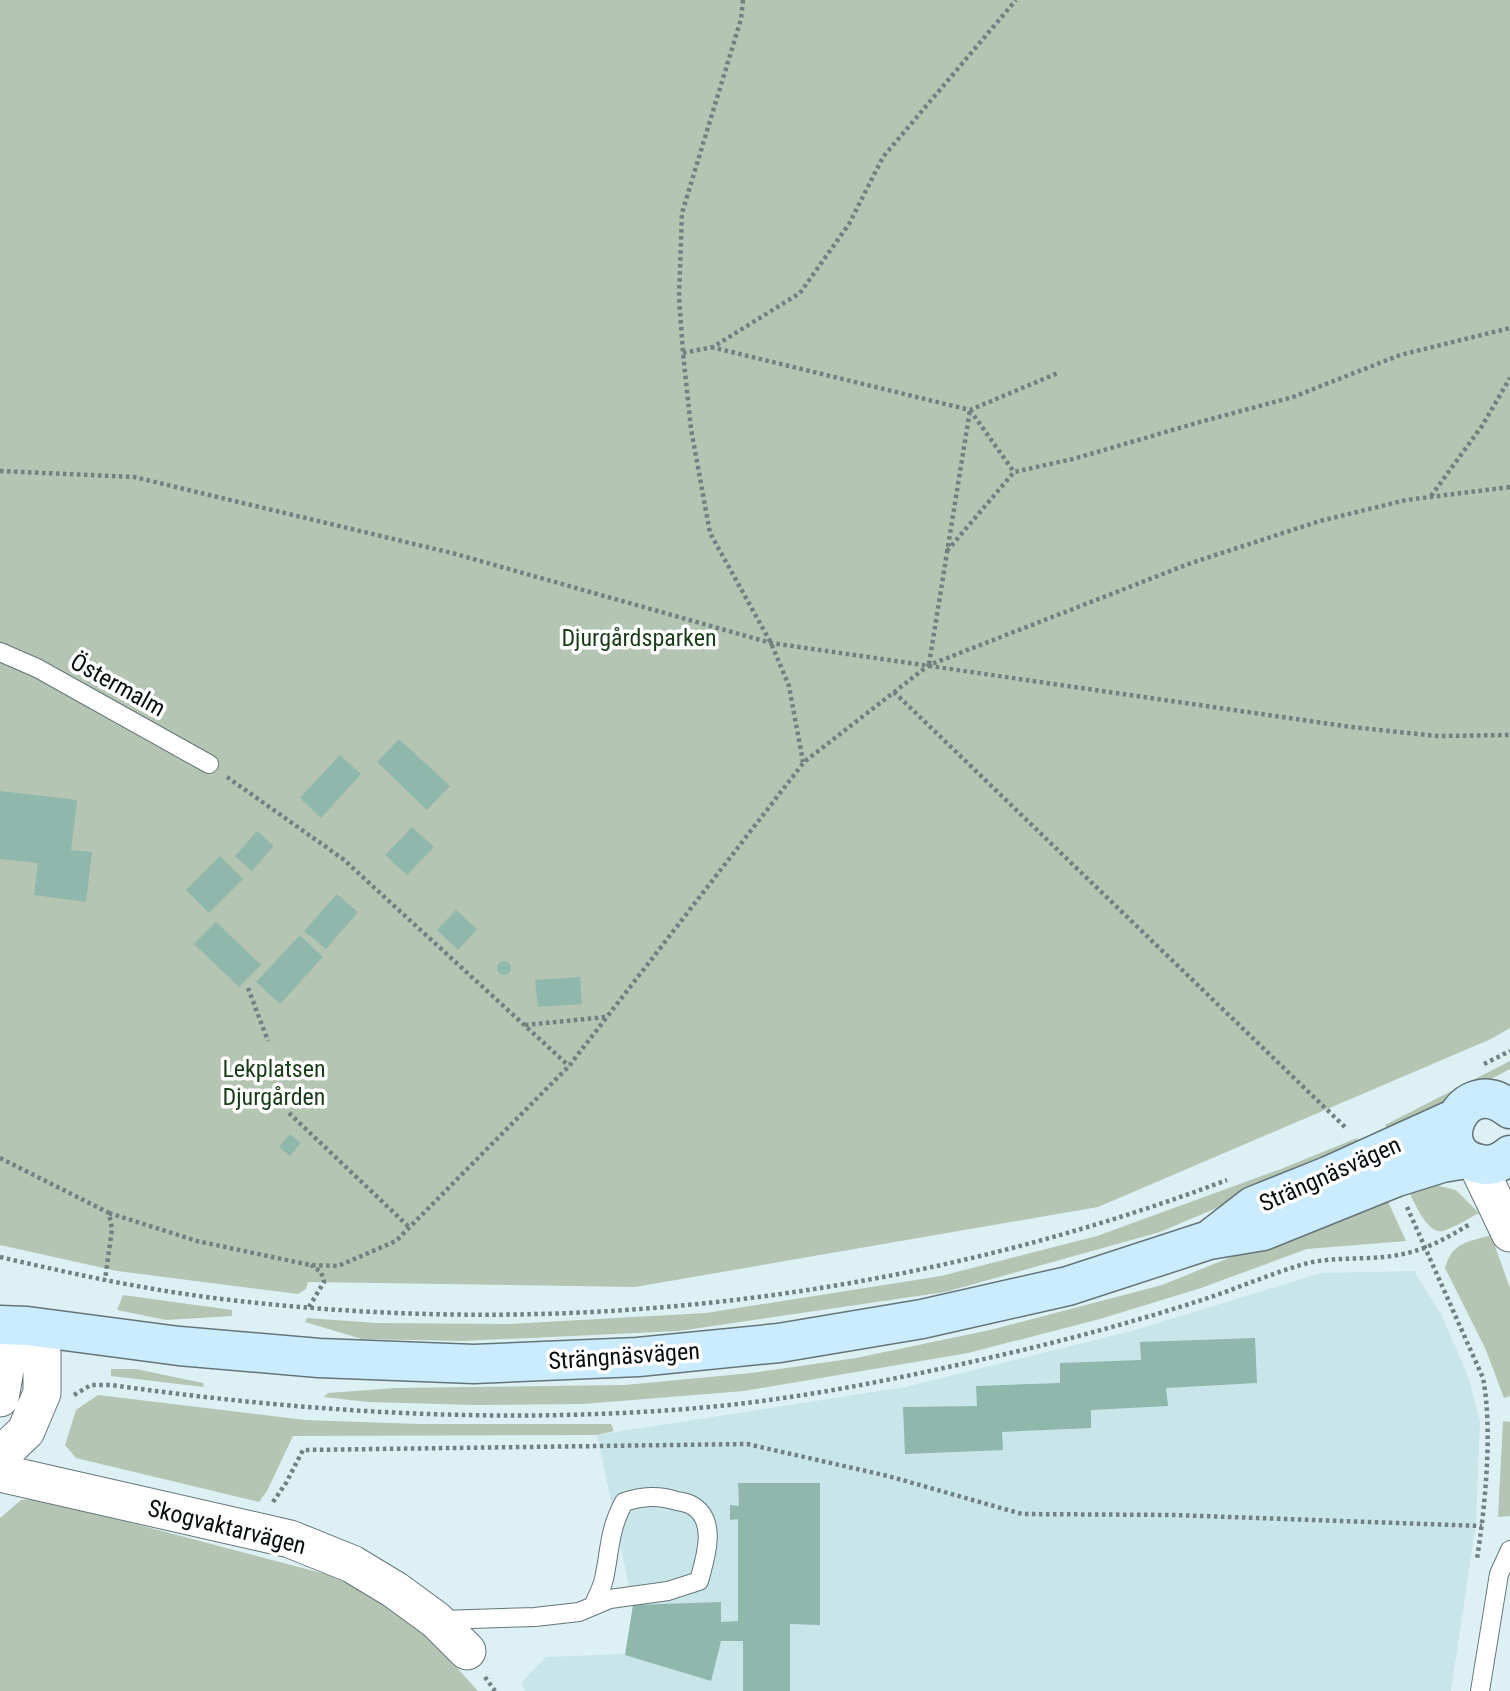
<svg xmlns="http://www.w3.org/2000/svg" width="1510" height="1691" viewBox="0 0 1510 1691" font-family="'Roboto Condensed',sans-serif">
  <rect width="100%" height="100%" fill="#ddf1f4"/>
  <!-- built -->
  <path fill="#c8e5e9" d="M1414 1271 1440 1312 1468 1376 1480 1421 1476 1523 1451 1691H525L521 1683 546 1657 625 1654 633 1605 597 1435 905 1387 1132 1331 1321 1273Z"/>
  <!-- green -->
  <path fill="#b4c5b3" d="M0 0H1510V1028L1491 1039 1098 1207 635 1287 308 1282 306 1289 298 1294 117 1271 0 1245Z
    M1510 1061V1069L1388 1133 1385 1125Z
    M1357 1138 1360 1147 1160 1232 945 1292 679 1331 463 1341 362 1339 305 1322 307 1318 377 1323 509 1324 706 1313 941 1276 1097 1236 1281 1169Z
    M1428 1183 1456 1190 1479 1213C1468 1219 1455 1227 1443 1231 1426 1235 1413 1198 1406 1186Z
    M1385 1195 1406 1241 1307 1249 1201 1288 1100 1319 968 1353 744 1391 583 1404 475 1405 368 1402 324 1397 328 1393 395 1388 625 1385 751 1373 856 1358 990 1330 1162 1285Z
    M1491 1235 1510 1288V1396L1504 1398 1486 1350 1445 1268C1452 1242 1468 1242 1491 1235Z
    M123 1295 232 1310V1316L166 1320 117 1310Z
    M111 1369H136L203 1383 204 1387 111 1376Z
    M98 1395 305 1420 419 1424H611L614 1431 597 1435 293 1436 267 1491 259 1502 76 1458 65 1445 76 1410Z
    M1503 1421 1510 1422V1516L1498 1517Z
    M37 1498 325 1574C338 1580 352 1585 365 1591 409 1615 445 1654 478 1691H0V1518L21 1500Z"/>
  <!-- building -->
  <path fill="#90b7ac" d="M399 739 450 786 427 810 377 762Z
    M340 755 361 774 321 818 300 798Z
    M0 791 77 800 71 850 92 852 86 902 34 895 38 863 0 859Z
    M412 827 434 847 407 875 385 855Z
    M257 831 274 846 252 871 235 856Z
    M220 856 243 879 209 913 186 890Z
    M337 894 358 912 326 949 304 931Z
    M456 910 477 929 458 950 437 930Z
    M216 922 261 965 239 987 194 944Z
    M300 935 323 957 280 1004 256 982Z
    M497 968a7 7 0 1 1 14 0a7 7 0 1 1-14 0Z
    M580 977 582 1004 538 1007 535 980Z
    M290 1134 301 1143 290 1156 279 1147Z
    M1255 1338 1257 1383 1166 1388 1168 1406 1091 1410V1428L1002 1432 1003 1450 905 1454 903 1407 977 1406 976 1386 1060 1383V1363L1141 1360 1140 1342Z
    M738 1483H820V1625L790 1624V1691H743V1641H721L711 1681 625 1655 633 1605 721 1602V1622L738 1621V1519L730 1520V1505L739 1506Z"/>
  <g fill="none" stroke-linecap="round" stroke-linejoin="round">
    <defs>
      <path id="lane" d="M0 652 37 668 209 764
        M440 1620 535 1617 579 1612 610 1599 668 1591 699 1581C705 1559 718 1522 693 1506 689 1503 682 1502 677 1501 658 1495 643 1496 624 1502 609 1529 610 1551 604 1579 602 1588 597 1597 593 1606
        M1480 1691 1499 1574 1510 1550"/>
      <path id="street" d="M1477 1164 1510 1233
        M0 1398 9 1347 27 1326 42 1352V1393L26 1431 0 1456
        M0 1473 290 1539 352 1564 395 1590 436 1620 467 1651"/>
      <path id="secondary" d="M1510 1109C1462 1070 1426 1154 1480 1164 1492 1167 1502 1162 1510 1155
        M1213 1237 1253 1206 1328 1176 1456 1118
        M0 1325 27 1326 179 1346 319 1358 474 1364 638 1357 779 1343 922 1319 1068 1286 1209 1240 1263 1231 1397 1177 1442 1163 1466 1159"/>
    </defs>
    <!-- lane casing -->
    <use href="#lane" stroke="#647578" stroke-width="20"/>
    <!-- street casing -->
    <use href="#street" stroke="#647578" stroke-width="39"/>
    <!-- secondary casing -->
    <use href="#secondary" stroke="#647578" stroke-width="41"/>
    <!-- path -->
    <path stroke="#738082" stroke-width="4.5" stroke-dasharray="3.5 3.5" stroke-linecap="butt" d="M743 0 741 19 682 213 679 297 683 353 691 429 710 533 771 643 789 686 803 762
      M711 347 970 410 1058 373
      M683 353 713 347 800 293 849 224 883 157 1016 0
      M970 410 1014 472
      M0 471 134 477 452 553 771 643 1351 727 1437 736 1510 735
      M1431 496 1482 426 1510 378
      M947 551 1014 472 1073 459 1200 422 1293 397 1400 355 1510 328
      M929 664 970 410
      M894 692 1347 1129
      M227 777 343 859 569 1066
      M248 988 268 1041
      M525 1025 606 1017
      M1484 1064 1510 1051
      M289 1113 409 1227
      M0 1158 109 1213 112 1229 105 1280
      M1407 1207 1483 1378C1493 1430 1485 1507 1477 1559
      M109 1213 197 1241 310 1265 338 1266 396 1241 569 1066 804 762 929 665 1191 563 1320 521 1406 500 1510 487
      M0 1257C73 1274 147 1290 222 1299 563 1340 906 1301 1227 1180
      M309 1307 324 1282 321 1272 311 1265
      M74 1395 91 1385H111C310 1413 509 1425 709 1407 805 1398 902 1378 997 1356 1067 1340 1137 1321 1205 1299 1238 1288 1270 1274 1304 1264 1337 1255 1373 1262 1407 1253 1430 1248 1450 1236 1470 1224
      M273 1502 286 1483 303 1450 747 1444 888 1476 1022 1514 1174 1515 1482 1526
      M485 1677 495 1691"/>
    <!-- lane -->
    <use href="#lane" stroke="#fff" stroke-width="18"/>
    <!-- street -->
    <use href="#street" stroke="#fff" stroke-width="37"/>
    <!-- secondary -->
    <use href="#secondary" stroke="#cbebfe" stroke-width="38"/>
  </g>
  <g text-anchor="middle" stroke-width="7" stroke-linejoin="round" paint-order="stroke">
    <!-- park labels -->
    <g font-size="24" fill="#193d18" stroke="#fff">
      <text x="639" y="646">Djurgårdsparken</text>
      <text x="274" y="1077">Lekplatsen<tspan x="274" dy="28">Djurgården</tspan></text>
    </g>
    <!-- street labels -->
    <g font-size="24" fill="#080e0f" stroke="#fff">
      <text transform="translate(118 685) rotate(29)" y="8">Östermalm</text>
      <text transform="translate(1330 1174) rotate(-24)" y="8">Strängnäsvägen</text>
      <text transform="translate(624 1356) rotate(-4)" y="8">Strängnäsvägen</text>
      <text transform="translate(227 1527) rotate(14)" y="8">Skogvaktarvägen</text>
    </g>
  </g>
</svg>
